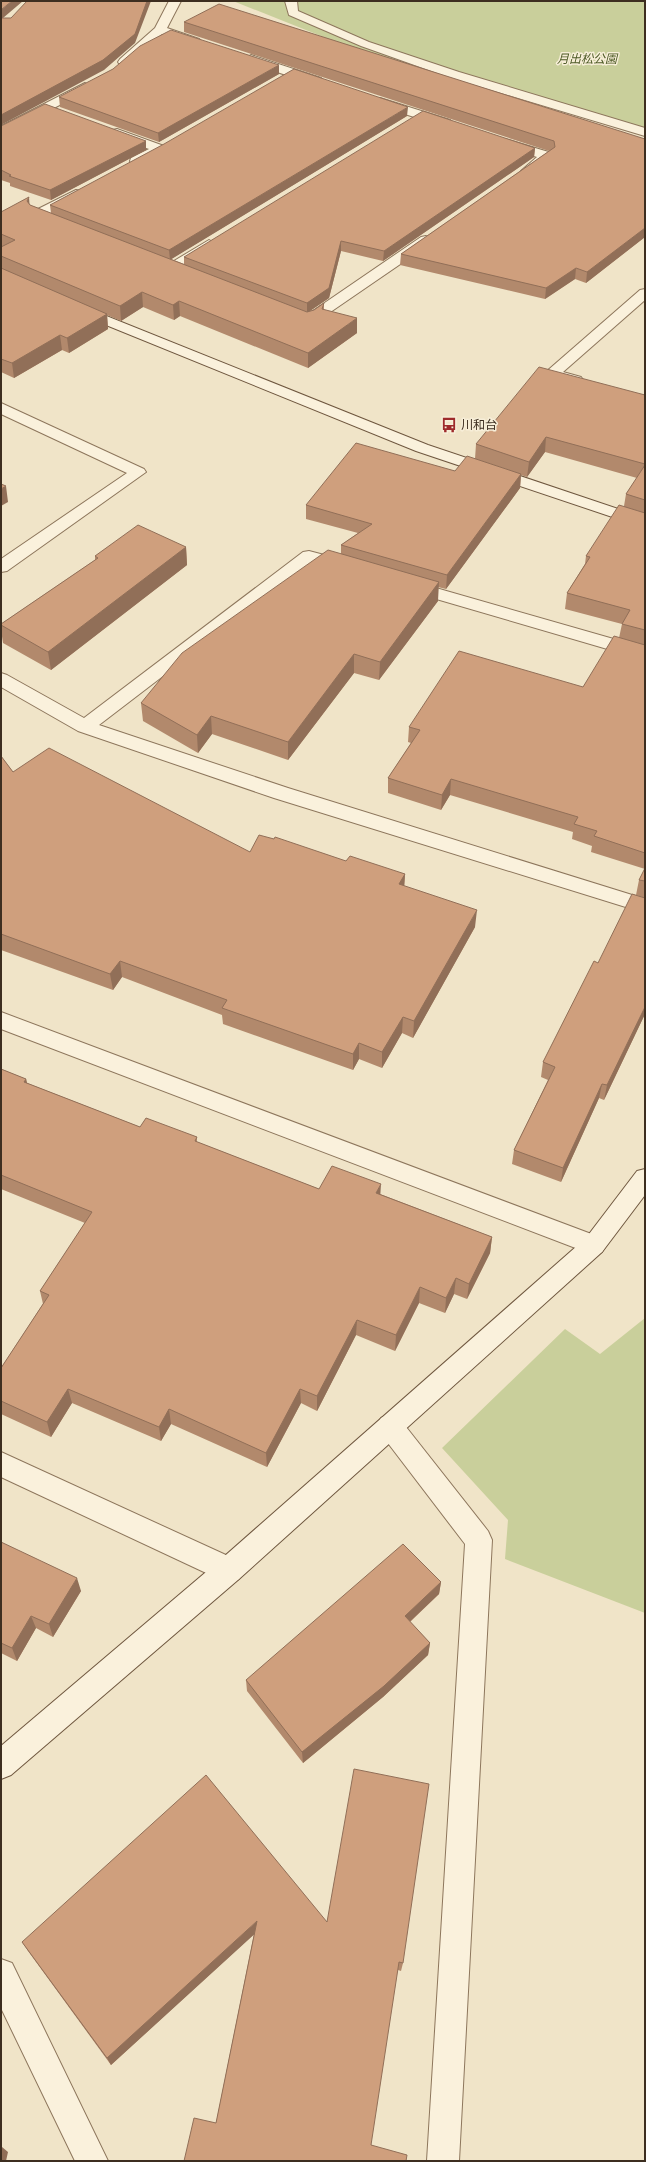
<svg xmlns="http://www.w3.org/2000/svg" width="646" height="2162" viewBox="0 0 646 2162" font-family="'Playfair Display','Noto Sans JP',serif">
  <rect width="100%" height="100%" fill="#f0e4c8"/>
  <!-- green -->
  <path fill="#c9cf9b" d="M233 1H645V135L346 46Z
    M645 1318V1613L505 1559 508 1520 442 1448 565 1329 600 1354Z"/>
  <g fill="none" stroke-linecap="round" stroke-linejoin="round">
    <defs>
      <path id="street" d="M169 1H181L167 28 199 39 201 41 199 43 195 44 162 34 128 65H120L118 62 120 59 155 28Z
        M285 1H297L298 11 369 42 459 72 645 128V136L451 78 361 46 289 15Z
        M251 55 321 78 323 81 317 85 313 84 247 62 245 59Z
        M85 83 91 87 89 90 1 135V126Z
        M380 98 450 120 452 123 446 127 376 105 374 102Z
        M117 129 164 146 166 149 141 164H131L130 161 131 158 149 149 113 136 111 133 113 130Z
        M505 139 552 153 553 156 532 174H522L521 171 537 157 501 146 499 143 501 140Z
        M76 190 81 191 83 194 81 197 48 215 62 220 64 223 62 226H52L32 218 30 215 32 212Z
        M426 236 433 240 431 243 313 324C306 326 295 323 291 317L293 314 298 313 307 315 421 237Z
        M209 240 216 244 214 247 176 270 171 271 164 267Z
        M645 289V300L563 372 581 377 583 380 581 383 576 384 547 377 545 374 547 371 640 290Z
        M1 403 144 469 146 472 7 571 1 572V559L127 473 1 414Z
        M309 551 351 562 353 566 351 570 345 571 312 562 99 725 288 788 645 899V913L274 798 78 731 1 687V673L7 675 84 718 303 552Z
        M408 580 645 648V660L402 589 399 585 402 581Z
        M1 1012 602 1238 606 1245 602 1252 594 1255 586 1252 1 1029Z
        M390 1414 399 1418 488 1531 492 1540 459 2161H427L465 1544 381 1434 377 1426 381 1418Z
        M1 1452 239 1561 242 1570 239 1579 229 1583 219 1579 1 1477Z
        M1 1959 12 1963 108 2161H75L1 2008Z"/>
      <path id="secondary" d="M79 305 428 445 645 518V528L416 451 74 312 72 309 74 306Z
        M645 1169V1195L602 1252 239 1579 11 1775 1 1779V1746L219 1561 586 1238 637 1171Z"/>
    </defs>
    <!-- street casing -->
    <use href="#street" stroke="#8d765c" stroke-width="2"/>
    <!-- secondary casing -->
    <use href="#secondary" stroke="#6f573f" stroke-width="2"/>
    <!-- street -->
    <use href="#street" fill="#faf1dc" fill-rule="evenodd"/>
    <!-- secondary -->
    <use href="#secondary" fill="#faf1dc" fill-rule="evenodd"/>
  </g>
  <!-- wall -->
  <path fill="#b2896c" d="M184 22 645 139V237L586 283 575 279 545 299 400 265 401 254 549 151 184 32Z
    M279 74 159 142 60 107 59 97Z
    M407 116 171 259 184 264V257L535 148 534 157 383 261 341 251 329 298 310 311 314 310 324 303V310L357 333 308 368 180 316 174 320 143 307 121 321 107 315 108 329 69 353 62 350 14 378 1 372V212L30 205 51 213 50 205Z
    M1 126 146 141V150L51 200 10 186V183L1 180Z
    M645 395V898L636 895 639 880 645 869 591 852 592 846 572 839 573 832 450 795 441 810 388 793V778L411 743 408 742 409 727 583 687 619 638 622 624 565 609 567 593 585 564 586 556 624 506 626 494 637 478 545 452 527 477 521 475 520 488 446 589 438 587V601L379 680 354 673 288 760 212 734 198 753 143 721 141 703 341 554V545L358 533 306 519V505L455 471 475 459 476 444Z
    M186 547 187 565 51 670 3 643 1 630V624L95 560V556Z
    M1 756 13 772 250 852 346 861 405 874 404 886 475 927 413 1038 402 1033 382 1068 359 1059 353 1070 223 1024 222 1015 122 977 113 990 1 950Z
    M645 898V1014L604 1100 599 1098 561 1182 512 1164 514 1150 548 1080 541 1077 543 1062 598 963Z
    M1 1069 26 1079 27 1083 140 1127 197 1137V1142L319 1189 380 1194 492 1237 490 1253 467 1299 454 1294 445 1313 419 1303 395 1351 356 1335 317 1411 301 1403 267 1467 171 1424 161 1441 72 1403 51 1437 1 1414V1368L43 1304 40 1291 85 1223 1 1189Z
    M1 1542 81 1591 53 1637 36 1628 17 1661 1 1653Z
    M441 1582 439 1594 410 1622 430 1643 428 1655 383 1697 303 1763 247 1691 246 1680Z
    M327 1922 403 1963 401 1971 398 1970 216 2123 254 1934 111 2065 28 1951 22 1942Z"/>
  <!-- shaded-wall -->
  <path fill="#916f58" d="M12 1H23L3 18 1 19V10Z
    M147 1H151L135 43 104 70 1 125V115Z
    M279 65V74L159 142 158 133Z
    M408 107 407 116 170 260 169 250Z
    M146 141V150L51 200 50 190Z
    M535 148 534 157 383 261 384 251Z
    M29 197 30 212 27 201Z
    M645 228V237L586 283 587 272Z
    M341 241V251L329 298 307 313V303Z
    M576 268 575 279 545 299 546 288Z
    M142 292 143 307 121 321 120 306Z
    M179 301 180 316 174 320 173 305Z
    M107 314 108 329 69 353 67 338Z
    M357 318V333L308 368V353Z
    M60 335 62 350 14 378 12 363Z
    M546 437 545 452 527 477 529 462Z
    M521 474 520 488 446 589 447 575Z
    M6 486 8 502 1 506V489Z
    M186 547 187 565 51 670 48 652Z
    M439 582 438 601 379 680 380 662Z
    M354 654V673L288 760V742Z
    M211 716 212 734 198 753 197 735Z
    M451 779 450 795 441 810 442 795Z
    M405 874 404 891 399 884Z
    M477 910 475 927 413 1038 414 1021Z
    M120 961 122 977 113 990 110 974Z
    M645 1007V1014L604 1100 607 1085Z
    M403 1017 402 1033 382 1068V1052Z
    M359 1043V1059L353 1070V1054Z
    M26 1079 30 1096 24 1082Z
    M602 1084 599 1098 561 1182 563 1168Z
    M381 1184 380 1200 376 1193Z
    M492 1237 490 1253 467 1299 469 1284Z
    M456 1278 454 1294 445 1313 446 1298Z
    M420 1287 419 1303 395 1351 396 1335Z
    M357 1320 356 1335 317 1411V1396Z
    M68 1389 72 1403 51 1437 47 1422Z
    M300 1389 301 1403 267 1467 266 1453Z
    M169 1409 171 1424 161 1441 159 1427Z
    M77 1578 81 1591 53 1637 49 1624Z
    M441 1582 439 1594 403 1628 405 1616Z
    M31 1616 36 1628 17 1661 12 1648Z
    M430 1643 428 1655 383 1697 303 1763 302 1752Z
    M257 1921 258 1931 111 2065 107 2058Z
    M2 2147 8 2152 6 2161H1V2152Z"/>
  <!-- building -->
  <path fill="#cf9f7d" stroke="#916f58" d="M1 1H12L2 9 1 10Z
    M27 1H147L135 34 103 60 1 115V18H11Z
    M219 4 645 139V228L587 272 576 268 546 288 401 254 555 147 554 141 184 22Z
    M171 30 279 65 158 133 59 97 113 69 140 46Z
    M294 69 408 107 169 250 50 205 164 144Z
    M45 104 146 141 50 190 9 176 11 175 1 170V126Z
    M423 111 535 148 384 251 341 241 329 288 307 303 184 257Z
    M29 197 27 201 30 205 307 312 314 310 324 303 322 309 357 318 308 353 179 301 173 305 142 292 120 306 1 256V247L15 240 1 234V212Z
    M1 268 107 314 67 338 60 335 12 363 1 359Z
    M539 367 645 395V464L546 437 529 462 476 444Z
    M356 443 455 471 467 456 521 474 447 575 341 545 372 524 306 505Z
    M645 465V500L626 494Z
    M1 484 6 486 1 489Z
    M619 505 645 513V630L622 624 630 610 567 593 590 557 586 556Z
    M138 525 186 547 48 652 1 625V624L98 558 95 556Z
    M328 550 439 582 380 662 354 654 288 742 211 716 197 735 141 703 182 653Z
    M614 636 645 645V853L594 836 597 831 574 824 578 817 451 779 442 795 388 778 420 730 409 727 459 651 583 687Z
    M49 748 250 852 259 835 274 839 275 837 346 861 350 856 405 874 399 884 477 910 414 1021 403 1017 382 1052 359 1043 353 1054 222 1008 227 1000 120 961 110 974 1 934V756L13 772Z
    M645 868V881L639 880Z
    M632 894 645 898V1007L607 1085 602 1084 563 1168 514 1150 555 1067 543 1062 594 961 598 963Z
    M1 1069 26 1079 24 1082 140 1127 146 1118 197 1137 195 1141 319 1189 332 1166 381 1184 376 1193 492 1237 469 1284 456 1278 446 1298 420 1287 396 1335 357 1320 317 1396 300 1389 266 1453 169 1409 159 1427 68 1389 47 1422 1 1401V1368L49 1295 40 1291 92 1212 1 1175Z
    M1 1542 77 1578 49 1624 31 1616 12 1648 1 1643Z
    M403 1544 441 1582 405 1616 430 1643 384 1686 302 1752 246 1680Z
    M354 1769 429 1784 403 1963 399 1962 371 2145 407 2155 406 2161H184L194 2118 216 2123 257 1921 107 2058 22 1942 206 1775 327 1922Z"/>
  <!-- icons -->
  <defs>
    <symbol id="bus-bare" viewBox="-9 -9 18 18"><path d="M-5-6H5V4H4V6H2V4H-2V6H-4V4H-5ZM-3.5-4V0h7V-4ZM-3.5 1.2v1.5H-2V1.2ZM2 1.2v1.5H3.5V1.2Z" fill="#9e2a2b" stroke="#f7eed8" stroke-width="2.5" paint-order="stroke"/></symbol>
  </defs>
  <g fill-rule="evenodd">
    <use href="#bus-bare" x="438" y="414" width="22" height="22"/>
  </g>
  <g text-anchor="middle" stroke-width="3" stroke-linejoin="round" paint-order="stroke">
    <!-- far-park labels -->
    <g font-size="12" font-style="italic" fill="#4d5a26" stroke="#f7eed8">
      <text x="587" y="63">月出松公園</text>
    </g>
    <!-- far-poi labels -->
    <g font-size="12" fill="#3d2e20" stroke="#f7eed8" text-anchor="start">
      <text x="461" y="429">川和台</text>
    </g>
  </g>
  <!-- border -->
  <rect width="646" height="2162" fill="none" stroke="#3d2e20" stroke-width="4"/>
</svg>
